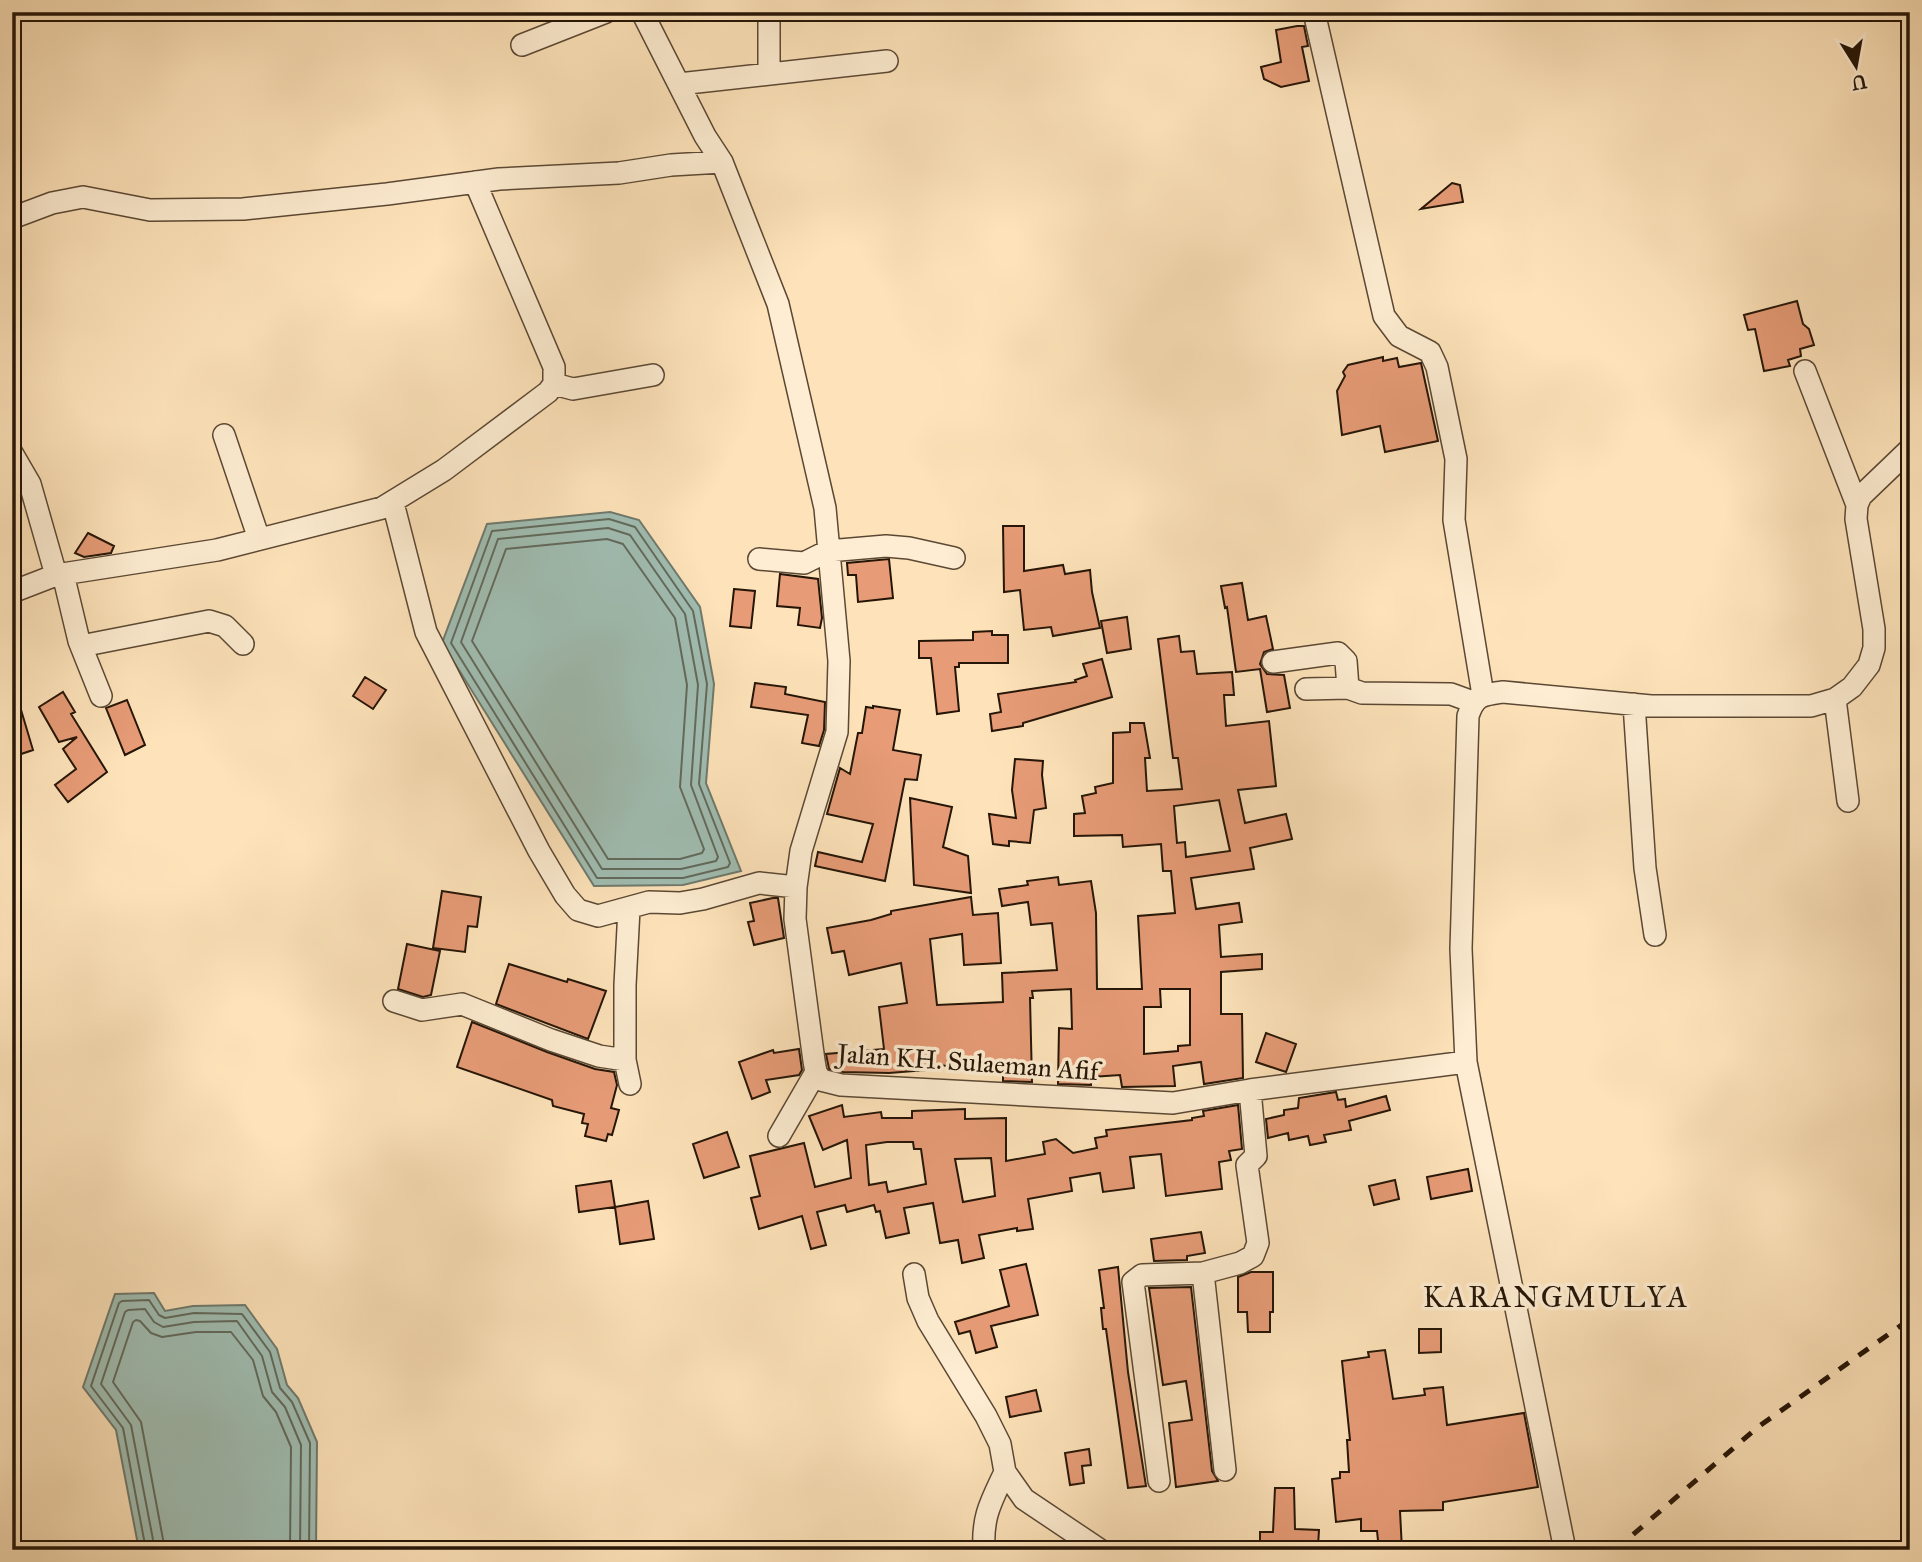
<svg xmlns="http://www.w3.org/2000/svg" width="1922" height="1562" viewBox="0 0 1922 1562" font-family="'IM FELL Great Primer',serif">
  <rect width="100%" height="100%" fill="#fee3ba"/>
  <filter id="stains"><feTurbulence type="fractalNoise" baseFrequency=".00286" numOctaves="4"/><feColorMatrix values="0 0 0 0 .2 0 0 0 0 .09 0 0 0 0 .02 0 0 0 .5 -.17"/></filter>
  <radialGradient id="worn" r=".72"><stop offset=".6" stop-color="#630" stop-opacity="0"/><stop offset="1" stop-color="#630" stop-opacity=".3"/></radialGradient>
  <!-- water -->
  <path fill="#a0beb3" stroke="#6f7a6e" stroke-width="2" d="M610 512 639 520 700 607 714 684 706 783 741 871 683 885 594 886 442 643 487 524Z
    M154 1293 165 1311 193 1306 245 1305 277 1349 287 1385 298 1398 317 1442 316 1550H139L116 1430 83 1387 115 1294Z"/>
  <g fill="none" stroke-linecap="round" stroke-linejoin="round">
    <!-- shore -->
    <path stroke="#626a5d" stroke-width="2" d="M609 519 635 527 693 611 707 684 699 784 730 863 728 867 683 878H597L451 643 492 531Z
      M608 528 630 535 685 614 698 685 691 785 718 857 716 861 681 869H602L461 642 498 539Z
      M607 539 623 544 675 618 687 685 680 787 704 849 702 853 680 859H608L472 641 506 549Z
      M146 1550 123 1428 91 1386 119 1303 122 1301 149 1300 159 1315 165 1318 194 1313 242 1314 270 1352 280 1388 292 1402 310 1443 309 1550
      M155 1550 131 1425 101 1384 125 1312 128 1310 145 1309 154 1322 163 1327 194 1322 237 1321 262 1356 272 1392 285 1407 301 1445 300 1550
      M165 1550 141 1422 113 1382 133 1322 136 1320 140 1321 151 1333 162 1337 196 1332H231L253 1360 263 1396 276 1412 291 1447 290 1550"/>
  </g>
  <!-- building -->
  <path fill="#e79c77" stroke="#251507" stroke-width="2" fill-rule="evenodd" d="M1297 26H1304L1308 46 1302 47 1309 81 1281 87 1264 79 1261 67 1281 62 1276 30Z
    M1452 183 1460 185 1463 202 1421 209Z
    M1797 301 1803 324 1809 329 1814 345 1800 349 1801 356 1788 360 1790 366 1764 371 1755 329 1748 330 1744 315Z
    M1383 357V361L1397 358 1399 367 1421 363 1438 441 1385 452 1380 426 1342 435 1337 391 1345 376 1343 372 1348 365Z
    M1003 526H1024V571L1063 565 1065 574 1090 570 1092 592 1100 628 1053 636 1051 627 1024 630 1020 590 1004 592Z
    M88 533 114 546 111 553 84 557 75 553Z
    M889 559 893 598 858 602 856 575H848L847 563Z
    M780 574 818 579 822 618 820 628 798 625 800 608 777 606Z
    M1242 583 1248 620 1266 616 1273 649 1264 652 1260 664 1267 674 1284 675 1290 708 1267 712 1260 669 1236 672 1227 607 1225 608 1221 586Z
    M734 589 755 591 751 628 730 626Z
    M1127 617 1131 649 1107 653 1101 621Z
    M992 631V635H1008V663H959V667H955L959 711 937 714 931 658H919V641L973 640V632Z
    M1179 636 1181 652 1194 651 1197 674 1232 672 1234 695H1224L1226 726 1269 721 1276 786 1238 790 1245 823 1286 814 1292 839 1250 848 1254 869 1191 878 1196 909 1239 903 1242 922 1219 925 1221 957 1262 954V969L1221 972V1014H1242L1243 1078 1204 1084 1201 1062 1173 1066 1175 1086 1122 1087 1120 1075 1091 1077V1085L1058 1084 1059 1028 1072 1029 1071 989 1032 991 1033 998H1030L1032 1082 1003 1081V1071L938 1065V1069L889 1073 843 1072 829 1069 826 1054 884 1049 879 1007 907 1003 901 963 849 975 844 951 832 953 827 928 871 920 891 914V911L971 897 973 915 998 913 1001 963 964 965 962 934 930 939 937 1005 1003 1002 1002 973 1057 970 1052 923 1031 925 1028 902 1002 906 999 889 1028 885 1027 881 1058 877 1059 885 1091 881 1096 913 1097 989H1142L1138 916 1175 913 1171 871H1163L1161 844 1123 847 1122 835 1074 836V814L1085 813 1082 796 1096 793 1095 787 1113 783V733L1130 732V723H1144L1150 758H1145L1147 791 1182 789 1178 758H1173L1158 639ZM1219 800 1230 851 1186 857 1185 842 1177 843 1174 806ZM1160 989H1190V1045L1178 1046V1051L1144 1054V1007H1161Z
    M1102 659 1112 697 1023 723V726L992 731 990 714 1001 712 998 694 1076 682 1075 680 1087 676 1083 664Z
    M365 677 386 690 373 709 353 696Z
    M755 683 786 687 785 694 825 702 824 730 819 746 802 743 808 715 751 707Z
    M63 692 75 712 71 714 107 772 68 802 55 785 76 769 63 749 77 737 59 742 39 707Z
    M16 693 33 750 12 757V694Z
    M127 700 145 745 125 755 106 708Z
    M873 706 900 710 893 750 921 755 917 780 905 779 885 881 815 866 818 852 862 862 873 824 827 814 840 768 850 774 858 733H862L866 707 873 708Z
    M1015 759 1043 761 1042 775 1046 808 1034 810 1030 843 1009 841V846L993 844 989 814 1016 818 1012 790Z
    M910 798 952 807 943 847 968 856 971 893 914 885Z
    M442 891 481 897 477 927 468 926 465 952 433 948Z
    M773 898H778L784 938 754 945 748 922 754 921 750 903Z
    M407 944 440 951 431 995 423 997 398 989Z
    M509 964 567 982 568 979 606 991 588 1039 496 1004Z
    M472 1022 547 1052 595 1069 614 1072 617 1085 611 1108 619 1110 612 1135 608 1134 606 1141 585 1136 588 1124 582 1123 584 1114 553 1106 552 1100 457 1067Z
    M1266 1033 1296 1044 1286 1072 1256 1062Z
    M799 1049 802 1070 799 1075 766 1080 770 1092 752 1099 739 1062 773 1050 774 1053Z
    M1336 1092 1338 1100 1345 1099 1346 1107 1386 1096 1390 1110 1349 1121 1351 1130 1324 1135 1326 1142 1310 1145 1308 1136 1289 1140 1288 1133 1268 1138 1266 1119 1284 1115V1110L1298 1108 1299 1098Z
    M842 1105 844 1117 881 1112 882 1118H912V1111L965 1109V1119L1006 1118V1161L1045 1154 1043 1142 1056 1139 1073 1153 1097 1148 1095 1138 1107 1136 1106 1130 1192 1120V1118L1204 1116 1203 1111 1238 1105 1242 1149 1229 1151 1231 1160 1219 1162 1222 1189 1166 1196 1161 1154 1130 1157 1134 1188 1103 1192 1100 1173 1070 1178 1072 1191 1028 1199 1033 1229 1017 1231V1228L979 1235 984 1258 962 1263 958 1240 940 1243 933 1203 904 1208 909 1233 886 1238 880 1211 876 1212 874 1205 847 1212 845 1205 817 1212 826 1245 811 1249 802 1216 759 1229 751 1198 760 1196 750 1156 804 1143 815 1187 851 1178 847 1140 823 1150 809 1116ZM887 1142H913L914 1149H921L926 1184 888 1192 886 1182 869 1185 866 1145ZM991 1158 995 1196 963 1202 955 1159Z
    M727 1132 739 1167 704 1178 693 1144Z
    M1468 1169 1472 1191 1431 1199 1427 1177Z
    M1395 1180 1399 1199 1374 1205 1369 1186Z
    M611 1181 615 1207 579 1212 576 1186Z
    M648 1201 654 1239 620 1244 615 1207Z
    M1201 1232 1205 1253 1187 1256V1260L1154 1261 1151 1239Z
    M1026 1264 1038 1315 991 1326 997 1347 976 1353 970 1331 959 1334 955 1322 1009 1306 1000 1270Z
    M1118 1267 1128 1372 1146 1486 1128 1488 1106 1329H1103L1101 1308H1104L1099 1270Z
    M1251 1272H1273V1312H1270V1332H1248L1247 1312H1238V1277Z
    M1191 1287 1212 1471 1218 1481 1176 1487 1169 1423 1192 1420 1186 1381 1163 1385 1149 1288Z
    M1419 1329H1441V1352L1419 1353Z
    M1385 1350 1393 1399 1425 1395 1424 1389 1443 1387 1447 1425 1524 1413 1538 1487 1443 1502V1510L1400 1511 1402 1550H1379L1377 1531H1361V1519L1336 1522 1332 1479 1340 1478V1472H1349L1347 1440H1350L1342 1361 1369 1357 1368 1352Z
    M1036 1390 1041 1411 1010 1417 1006 1397Z
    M1089 1449 1091 1465 1082 1466 1084 1483 1070 1485 1065 1453Z
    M1275 1488H1294L1295 1529 1319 1530 1318 1546 1260 1547V1532H1273Z"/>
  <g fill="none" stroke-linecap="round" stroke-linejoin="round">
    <defs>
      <path id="street" d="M642 12 705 136 722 162 778 304 825 508 839 661 837 732 801 851 796 887 795 919 814 1061 816 1072 821 1080 841 1085 1173 1103 1250 1090 1466 1062
        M1314 12 1384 316 1399 336 1430 352 1437 367 1456 459 1454 520 1483 695
        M522 45 606 12
        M769 74V12
        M679 84 887 61
        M12 218 52 203 83 197 150 210 243 209 387 194 499 179 619 173 671 165 722 162
        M1805 371 1857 505
        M554 384 573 389 653 375
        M224 435 259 539
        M12 453 30 484 56 575
        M393 503 426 632 539 851 565 895 578 910 598 916 649 902 680 903 703 899 759 883 796 887
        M759 559 804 563 828 551 886 546 909 548 954 558
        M63 574 79 641 101 696
        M12 592 56 575 217 550 382 508 444 470 548 392 554 384V367L475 182
        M81 646 209 621 225 626 243 644
        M1273 662 1338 653 1346 661 1348 688 1362 693 1451 694 1473 702
        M1306 689 1348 688
        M1835 699 1848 801
        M1634 704 1645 868 1655 935
        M629 909 625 985V1060L630 1084
        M394 1001 422 1010 462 1004 551 1040 599 1056 625 1060
        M779 1136 816 1072
        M914 1274 918 1298 928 1321 986 1416 1000 1444 1005 1472 1024 1499 1100 1550
        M1225 1470 1203 1273 1240 1263 1253 1256 1258 1243 1247 1165 1256 1156 1250 1090
        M1159 1481 1133 1282 1142 1275 1203 1273
        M984 1550C982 1516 991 1502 1005 1472
        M1565 1550 1466 1062 1461 949 1468 716C1475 695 1482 695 1503 692L1651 706H1811L1835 699 1852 687 1869 665 1874 648V629L1856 519 1857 505 1861 496 1910 449"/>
    </defs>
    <!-- street casing -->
    <use href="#street" stroke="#5b4834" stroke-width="24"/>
    <!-- street -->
    <use href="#street" stroke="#feedd2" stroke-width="21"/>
    <!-- rail -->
    <path stroke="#251507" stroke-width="5" stroke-dasharray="12 12" stroke-linecap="butt" d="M1615 1550 1758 1427 1910 1319"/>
  </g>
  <g text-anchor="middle" stroke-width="7" stroke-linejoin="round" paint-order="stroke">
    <!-- street labels -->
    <g font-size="26" fill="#251507" stroke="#feedd2">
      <text transform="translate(968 1062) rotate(4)" y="9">Jalan KH. Sulaeman Afif</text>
    </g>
    <!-- quarter labels -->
    <g font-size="30" letter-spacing="2" fill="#251507" stroke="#feedd2">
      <text x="1556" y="1307">KARANGMULYA</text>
    </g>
  </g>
  <!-- margin -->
  <rect width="1922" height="1562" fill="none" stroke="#fee3ba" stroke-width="42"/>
  <rect x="14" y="14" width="1894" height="1534" fill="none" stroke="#251507" stroke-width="3.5"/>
  <rect x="21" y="21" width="1880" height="1520" fill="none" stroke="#251507" stroke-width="2"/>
  <!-- north arrow -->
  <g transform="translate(1856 66) rotate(169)" stroke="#feedd2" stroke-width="5" paint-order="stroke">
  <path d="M0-5L12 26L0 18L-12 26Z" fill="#251507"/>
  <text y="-10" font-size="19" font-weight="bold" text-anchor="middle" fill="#251507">U</text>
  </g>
  <rect width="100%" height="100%" filter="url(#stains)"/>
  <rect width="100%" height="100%" fill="url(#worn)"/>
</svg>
